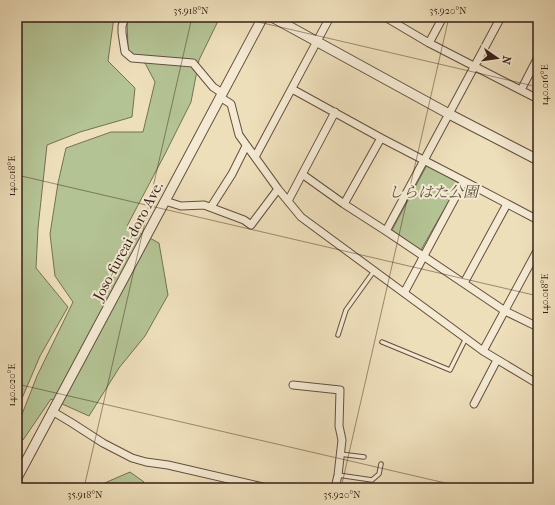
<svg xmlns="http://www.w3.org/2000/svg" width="555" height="505" viewBox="0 0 555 505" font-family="'IM FELL French Canon','Noto Serif JP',serif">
  <rect width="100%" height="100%" fill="#eedfbb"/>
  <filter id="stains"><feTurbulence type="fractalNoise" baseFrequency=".005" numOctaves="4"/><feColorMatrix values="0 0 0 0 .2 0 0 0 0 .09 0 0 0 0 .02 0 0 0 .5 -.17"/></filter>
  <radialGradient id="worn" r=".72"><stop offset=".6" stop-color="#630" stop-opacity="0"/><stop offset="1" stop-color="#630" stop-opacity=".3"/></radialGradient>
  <!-- green -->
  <path fill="#b4c394" stroke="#757154" d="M17 17H114L108 61 135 88 132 117 80 132 47 145 38 228 36 268 68 307 40 356 17 410Z
    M127 17H220L199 60 191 102 165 154 127 226 159 243 168 295 145 336 119 368 89 416 51 399 23 440 17 439V427L37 376 73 302 55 276 50 234 58 183 66 148 111 132H143L155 82 145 63 137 61 128 50Z
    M427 165 459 183 421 250 392 230Z
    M130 472 144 482 142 488H93Z"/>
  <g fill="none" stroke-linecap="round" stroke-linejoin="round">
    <defs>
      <path id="service" d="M338 335 346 310 374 271
        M382 342 450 370 466 338
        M340 454 364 457
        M338 475 372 480 379 474 381 464"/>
      <path id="minor" d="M125 17 122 26V33L125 52 132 58 193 63 213 87 222 93
        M385 17 429 43 538 99
        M429 43 443 17
        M292 89 381 138 464 181 538 220
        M521 90 538 57
        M220 97 231 104 239 135 278 189 301 217 483 351 538 384
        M255 157 330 17
        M302 174 344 204 386 231 505 311 538 327
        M165 201 181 206 204 205 244 220 251 225 278 189
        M288 201 335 112
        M344 204 381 138
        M211 207 232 174 246 146
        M386 231 501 17
        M464 283 507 204
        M404 293 464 181
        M483 351 538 249
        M293 385 340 390 339 426 342 440 338 475 335 488
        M474 404 497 360
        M52 411 72 423 103 443 132 458 146 462 168 465 267 488"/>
      <path id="tertiary" d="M272 17 449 114 538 160
        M17 478 165 201 263 17"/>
    </defs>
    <!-- service casing -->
    <use href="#service" stroke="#644f3e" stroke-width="5.5"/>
    <!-- minor casing -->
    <use href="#minor" stroke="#644f3e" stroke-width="9"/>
    <!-- tertiary casing -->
    <use href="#tertiary" stroke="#644f3e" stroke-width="11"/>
    <!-- service -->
    <use href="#service" stroke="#f4ead3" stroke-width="3.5"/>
    <!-- minor -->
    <use href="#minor" stroke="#f4ead3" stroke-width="7"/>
    <!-- tertiary -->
    <use href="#tertiary" stroke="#f4ead3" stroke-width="9"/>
  </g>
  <!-- ticks -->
  <path fill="none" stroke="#361f14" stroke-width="1" stroke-opacity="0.45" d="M237 17 538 87M17 175 538 296M17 384 467 488M84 488 192 17M341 488 449 17"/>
  <g text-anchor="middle" stroke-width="4" stroke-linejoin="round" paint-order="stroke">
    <!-- park labels -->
    <g font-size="15" font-style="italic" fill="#5c503a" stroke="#f4ead3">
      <text x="433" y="197">しらはた公園</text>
    </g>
    <!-- street labels -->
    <g font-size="15" fill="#361f14" stroke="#f4ead3">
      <text transform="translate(128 241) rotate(-62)" y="5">Joso-fureai-doro Ave.</text>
    </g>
  </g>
  <!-- margin -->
  <rect width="555" height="505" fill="none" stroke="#eedfbb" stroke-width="44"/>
  <!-- north arrow -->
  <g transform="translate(497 58) rotate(103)" stroke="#f4ead3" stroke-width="3" paint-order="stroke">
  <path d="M0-3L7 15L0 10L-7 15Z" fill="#361f14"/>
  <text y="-6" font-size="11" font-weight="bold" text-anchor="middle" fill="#361f14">N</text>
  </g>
  <rect x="22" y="22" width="511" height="461" fill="none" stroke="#361f14" stroke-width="1.5"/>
  <g font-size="10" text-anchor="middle" fill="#361f14">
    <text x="191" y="14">35.918°N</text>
    <text x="448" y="14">35.920°N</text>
    <text transform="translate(544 85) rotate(-90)" y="4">140.016°E</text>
    <text transform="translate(11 176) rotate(-90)" y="4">140.018°E</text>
    <text transform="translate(544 294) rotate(-90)" y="4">140.018°E</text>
    <text transform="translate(11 385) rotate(-90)" y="4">140.020°E</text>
    <text x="85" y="498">35.918°N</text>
    <text x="342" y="498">35.920°N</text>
  </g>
  <rect width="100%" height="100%" filter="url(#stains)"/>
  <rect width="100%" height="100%" fill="url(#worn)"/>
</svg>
